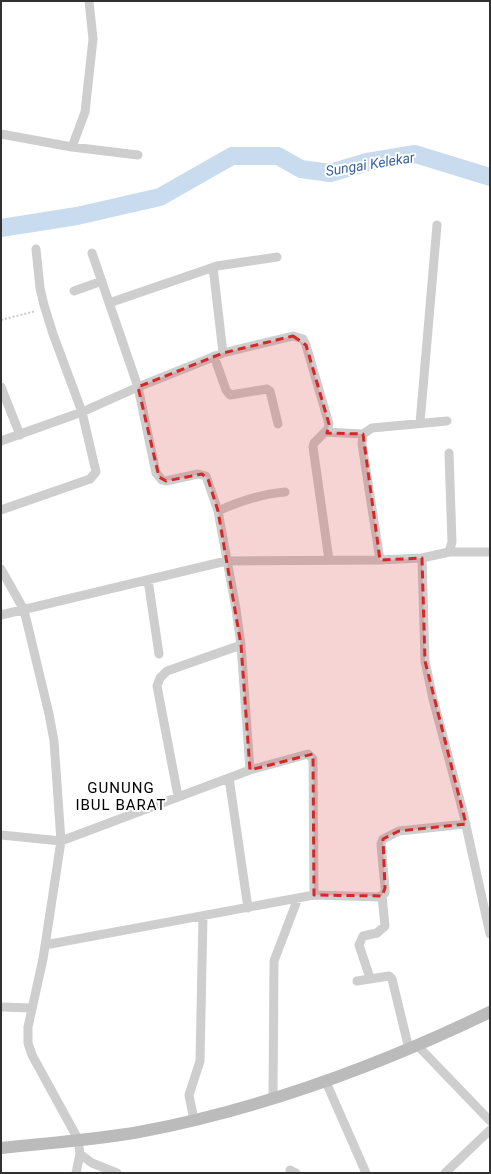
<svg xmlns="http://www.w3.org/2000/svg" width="491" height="1174" viewBox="0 0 491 1174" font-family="Roboto,sans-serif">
  <rect width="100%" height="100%" fill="#fff"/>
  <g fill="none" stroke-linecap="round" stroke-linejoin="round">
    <!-- river -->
    <path stroke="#c9dbef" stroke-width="18" d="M1 228 77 216 160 197 232 156H278L301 169 330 173 367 162 415 154 490 177"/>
    <!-- path -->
    <path stroke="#cecece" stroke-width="2" stroke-dasharray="2 2" stroke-linecap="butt" d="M1 320 36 311"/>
    <!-- street -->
    <path stroke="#cecece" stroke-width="9" d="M1 134 72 147 138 155
      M72 147 85 112 93 39 89 1
      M92 253 138 387 156 473 162 480 166 481 198 474 206 476 218 511 236 609 241 645 250 770
      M213 267 223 353
      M74 291 102 281
      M109 303 217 266 277 257
      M214 356 226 390 230 395 267 389 270 391 278 424
      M1 387 20 435
      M420 423 437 225
      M325 432 363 434
      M1 441 82 412 138 387 223 353 293 336 303 339 306 345 329 424 328 429 314 443 313 447 329 560
      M1 510 90 479 96 472 82 412 53 334 44 305 40 288 36 249
      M218 511C240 501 261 494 285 492
      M449 552 452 542 449 453
      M422 558 449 552H490
      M380 560 362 444 363 434 372 428 447 421
      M1 569 24 610 49 714 54 741 61 841 43 959 28 1027V1043L32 1055 78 1139 80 1154 92 1163 117 1173
      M148 580 159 654
      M1 615 226 561 380 560 422 558 425 661 433 699 463 812 490 934
      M229 778 248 908
      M178 796 157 686 160 678 167 671 241 645
      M1 835 61 841 250 770 308 754 313 759 314 895
      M45 945 314 895 379 897 385 893V888L381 844 383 839 399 831 466 824
      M370 978 359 945 363 936 377 933 385 926 382 896
      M357 981 389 976 392 979 409 1049
      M1 1007 32 1008
      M418 1046 490 1121
      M326 1082 366 1173
      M273 1099 274 961 298 898
      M194 1120 189 1095 200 1061 203 916
      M290 1170 296 1173
      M76 1173 80 1154
      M445 1173 490 1130"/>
    <!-- secondary -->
    <path stroke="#bbb" stroke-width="12" d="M1 1148C47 1143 94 1140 139 1132 262 1109 378 1066 490 1012"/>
  </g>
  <!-- marked area -->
  <path fill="#d62828" fill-opacity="0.2" stroke="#d62828" stroke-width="3" stroke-dasharray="8 5" stroke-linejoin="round" d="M293 336 306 345 329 424 327 433 363 434 380 560 422 558 425 661 466 824 399 831 383 839 385 888 382 896 314 895 313 754 250 770 241 645 218 511 208 479 202 474 166 481 159 477 138 387 223 353Z"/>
  <g text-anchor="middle" stroke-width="4" stroke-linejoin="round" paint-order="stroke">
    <!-- water labels -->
    <g font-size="14" font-style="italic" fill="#38649a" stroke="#fff">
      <text transform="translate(370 164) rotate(-9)" y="5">Sungai Kelekar</text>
    </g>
    <!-- quarter labels -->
    <g font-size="15" letter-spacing="1" fill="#000" stroke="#fff">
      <text x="121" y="793">GUNUNG<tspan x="121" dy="17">IBUL BARAT</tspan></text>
    </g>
  </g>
  <!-- border -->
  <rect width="491" height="1174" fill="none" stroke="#313131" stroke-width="4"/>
</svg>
